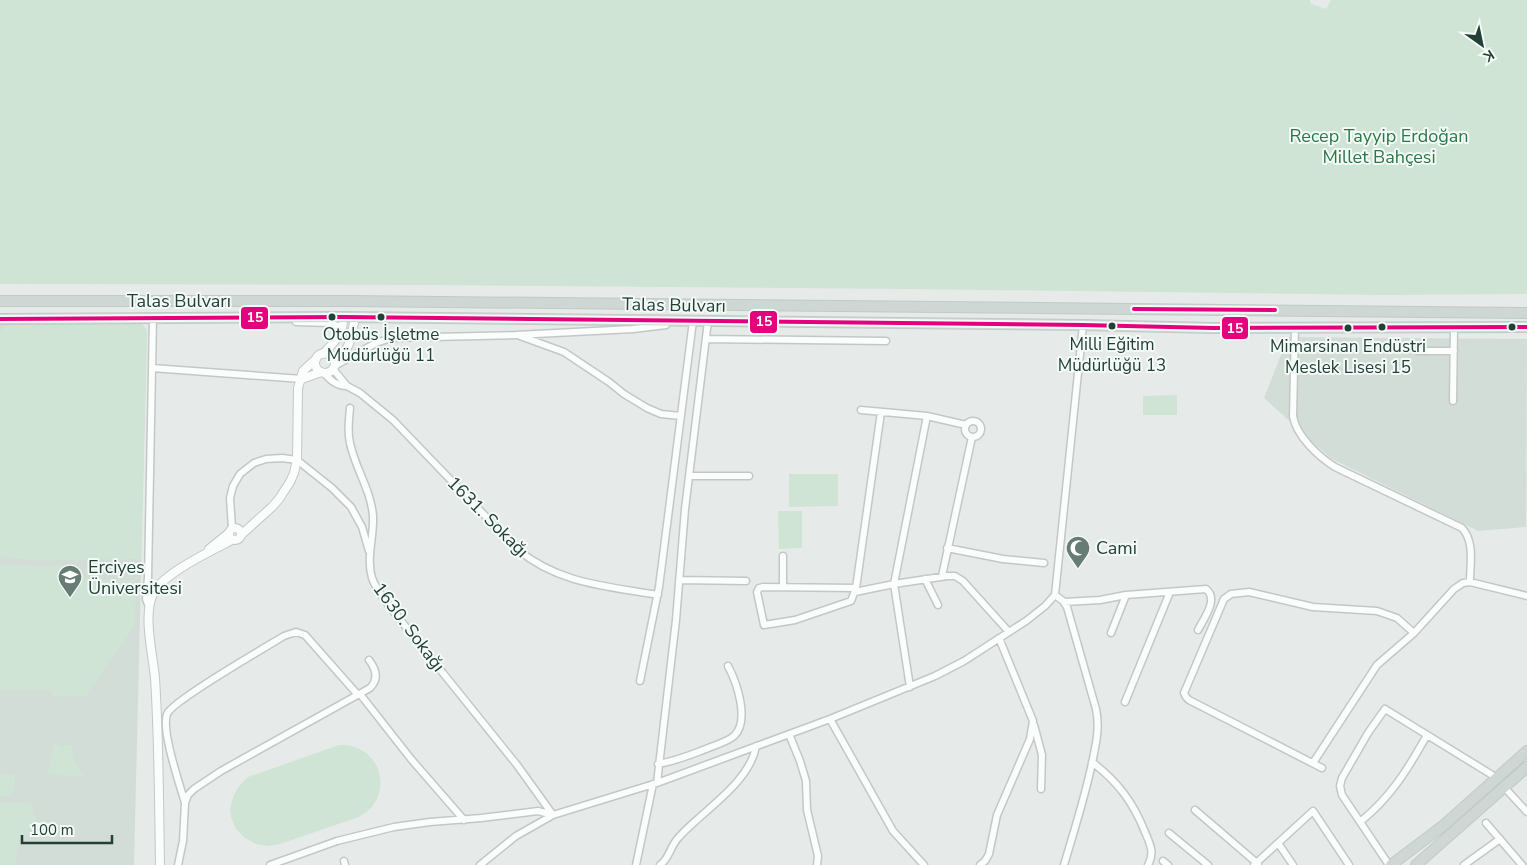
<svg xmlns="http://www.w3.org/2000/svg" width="1527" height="865" viewBox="0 0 1527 865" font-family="'Nunito Sans',sans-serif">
  <rect width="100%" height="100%" fill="#e6ebe9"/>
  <!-- built -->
  <path fill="#d3ddd8" d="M0 323 142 324 147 331 134 865H0Z
    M1288 337 1527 339 1526 527 1478 531 1330 458 1264 398Z"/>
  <!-- green -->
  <path fill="#cfe4d4" d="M0 0H1310V3L1326 9 1331 0H1527V294L1382 295 909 289 427 285 0 284Z
    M13 323 142 324 147 330 141 559 27 560 0 556V331L7 326Z
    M1177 395V415H1143V396Z
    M789 474H838V506L789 507Z
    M778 511H802V548L779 549Z
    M0 565 75 566 77 572 89 580H136L135 625 85 697 53 696 52 690H0Z
    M55 743 61 748 67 745H72C71 760 78 766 85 777L47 774Z
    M339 745C383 742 397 801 356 818L280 844 268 846 256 844 245 838 236 829 231 817 230 809 233 797 239 786 248 777Z
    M0 774H15V789L8 796H0Z
    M0 803H30C40 823 35 827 19 840L15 865H0Z"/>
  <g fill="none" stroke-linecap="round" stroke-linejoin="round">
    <defs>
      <path id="minor" d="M296 322 330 323 343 328
        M1295 327 1293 416C1296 436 1319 457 1335 467L1462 528C1475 542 1470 564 1470 582
        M520 336 564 352 609 382 624 394 647 408 661 414 681 416
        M706 339 886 341
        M1418 351H1454
        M336 365 376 343 391 338 516 335 633 329 666 325
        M152 368 302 379
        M333 369 347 386 360 393 393 420 517 549C559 584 606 586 658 595
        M324 373C331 381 337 386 347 386
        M1453 401 1454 327
        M350 408C349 420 347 431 350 443 355 468 371 490 373 516 374 537 366 558 372 578 376 590 385 600 393 611L517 765 553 815
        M861 410 927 416 966 425
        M965 429a8 8 0 1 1 16 0a8 8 0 1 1-16 0Z
        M689 476H749
        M232 528 230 498 233 486 240 474 254 463 266 459 282 458 297 460 332 488 351 507 362 527 369 551
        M947 548 1003 559 1044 563
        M942 576 972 437
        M925 579 938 605
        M679 580 746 581
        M783 587V556
        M856 588 763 587 759 588 757 592 764 625 795 620 851 601 856 588 881 412
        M855 592 894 584 947 576H955L963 581 1009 632
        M1055 595 1063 601 1067 607 1096 709C1100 728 1096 744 1092 763 1085 797 1074 831 1064 865
        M1064 602 1100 600 1126 595 1206 589C1219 599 1204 618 1198 630
        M149 607 146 599 148 578 153 318
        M1111 633 1126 595
        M640 681 659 587 693 321H691
        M910 687 894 584 927 416
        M360 694 411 759 464 820
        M1125 702 1170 592
        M830 719 893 831 924 865
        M1034 725 1042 755 1041 789
        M789 734 800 761 806 781 807 810 818 856 817 865
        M1092 762C1118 782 1133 802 1145 832 1150 844 1155 853 1148 865
        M1313 763 1377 665 1414 633 1454 589 1463 583 1470 582 1527 596
        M658 764C676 761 690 755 706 749 715 745 727 742 734 736 750 721 737 683 728 666
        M1322 768 1189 700 1186 697 1184 693 1224 599 1231 594 1249 592 1313 607 1377 611 1397 618 1414 633
        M657 783 676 620 685 509 708 321
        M1504 787 1527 812
        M185 803C180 785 161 731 167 714 172 701 266 647 284 636L296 632 305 635 358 695
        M1195 810 1258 864
        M1360 822C1391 797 1408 769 1427 735
        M1486 823 1522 865
        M1169 833 1208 865
        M1278 843 1293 865
        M344 861 345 865
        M1163 861 1168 865
        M178 865 183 841 185 803 188 795 194 789 221 771 370 688C379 679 376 669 369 660
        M270 865 337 841 394 827 430 822 481 818 538 811 553 815
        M480 865 516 836 553 815 657 783 830 719 935 676 964 661 1026 621 1045 606 1055 595 1083 325
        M636 865 653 784
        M660 865C670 858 670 846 679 837 702 811 750 783 756 746
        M980 865 985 861 989 854 997 815 1030 739 1033 721 999 638
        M1254 865 1313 811 1349 865
        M1389 865 1342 795 1340 786 1342 778 1368 733 1385 709 1497 778
        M1464 865 1500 839"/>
      <path id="tertiary" d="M315 363a10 10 0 1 1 20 0a10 10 0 1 1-20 0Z
        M323 354C334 342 344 334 343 317
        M335 363C351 348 351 338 355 317
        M302 379 321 372
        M229 534a6 6 0 1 1 12 0a6 6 0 1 1-12 0Z
        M242 534 272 507 279 499 290 482 294 473 297 460 298 388 303 371 316 359
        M209 549 229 533
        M160 865C159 803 159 740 155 678 153 655 142 613 154 592 164 573 213 550 232 540"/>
      <path id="primary" d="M0 301H350L1527 313
        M0 319 343 317 1083 325 1213 328 1527 327
        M1391 865 1444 825 1527 751
        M1416 865 1527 767"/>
    </defs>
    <!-- minor casing -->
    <use href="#minor" stroke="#c3c8c6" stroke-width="9"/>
    <!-- tertiary casing -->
    <use href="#tertiary" stroke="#c3c8c6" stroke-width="10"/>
    <!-- primary casing -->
    <use href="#primary" stroke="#c2cac7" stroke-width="12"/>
    <!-- minor -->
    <use href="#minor" stroke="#fbfcfc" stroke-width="6"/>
    <!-- tertiary -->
    <use href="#tertiary" stroke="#fbfcfc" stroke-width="8"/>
    <!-- primary -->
    <use href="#primary" stroke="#ced7d4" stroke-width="10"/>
    <defs>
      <path id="bus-1" d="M1134 309 1275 310
        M0 319 343 317 1083 325 1213 328 1527 327"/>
    </defs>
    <!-- bus-1 casing -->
    <use href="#bus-1" stroke="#f4faf7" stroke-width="8"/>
    <!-- bus-1 -->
    <use href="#bus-1" stroke="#e5007d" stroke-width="4"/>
  </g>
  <!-- icons -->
  <defs>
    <symbol id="mosque-pin" viewBox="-11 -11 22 30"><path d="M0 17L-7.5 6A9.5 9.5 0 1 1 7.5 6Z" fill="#677c75" stroke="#f4faf7"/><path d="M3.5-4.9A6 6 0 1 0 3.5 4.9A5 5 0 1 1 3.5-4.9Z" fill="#fff"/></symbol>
    <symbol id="university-pin" viewBox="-11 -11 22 30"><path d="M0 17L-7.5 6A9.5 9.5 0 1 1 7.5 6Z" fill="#677c75" stroke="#f4faf7"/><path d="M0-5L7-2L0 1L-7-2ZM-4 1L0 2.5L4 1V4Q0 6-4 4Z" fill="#fff"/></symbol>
  </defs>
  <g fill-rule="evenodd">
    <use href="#mosque-pin" x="1064" y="534" width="28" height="38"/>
    <use href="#university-pin" x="56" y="563" width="28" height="38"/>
  </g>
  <!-- markers -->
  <g fill="#224036" stroke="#f4faf7" stroke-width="2">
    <circle cx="332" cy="317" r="4.5"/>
    <circle cx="381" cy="317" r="4.5"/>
    <circle cx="1112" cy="326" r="4.5"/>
    <circle cx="1382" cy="327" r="4.5"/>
    <circle cx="1512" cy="327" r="4.5"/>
    <circle cx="1348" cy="328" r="4.5"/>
  </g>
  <g text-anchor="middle" stroke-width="4" stroke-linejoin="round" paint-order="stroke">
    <!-- bus labels -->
    <g font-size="17" fill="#224036" stroke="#f4faf7">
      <text x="381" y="340">Otobüs İşletme<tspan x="381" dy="21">Müdürlüğü 11</tspan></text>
      <text x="1112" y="350">Milli Eğitim<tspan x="1112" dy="21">Müdürlüğü 13</tspan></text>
      <text x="1348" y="352">Mimarsinan Endüstri<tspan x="1348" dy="21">Meslek Lisesi 15</tspan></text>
    </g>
    <!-- park labels -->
    <g font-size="18" fill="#2a7945" stroke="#f4faf7">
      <text x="1379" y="142">Recep Tayyip Erdoğan<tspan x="1379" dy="21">Millet Bahçesi</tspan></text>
    </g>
    <!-- street labels -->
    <g font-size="18" fill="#224036" stroke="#f4faf7">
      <text x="179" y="307">Talas Bulvarı</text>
      <text transform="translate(674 305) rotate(1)" y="6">Talas Bulvarı</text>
      <text transform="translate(488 517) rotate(45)" y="6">1631. Sokağı</text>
      <text transform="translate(409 627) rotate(53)" y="6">1630. Sokağı</text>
    </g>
    <!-- poi labels -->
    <g font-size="18" fill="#224036" stroke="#f4faf7" text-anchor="start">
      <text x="1096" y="554">Cami</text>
      <text x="88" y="573">Erciyes<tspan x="88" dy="21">Üniversitesi</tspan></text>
    </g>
  </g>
  <g stroke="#f4faf7" stroke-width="2">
    <rect x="240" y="306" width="29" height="24" rx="5" fill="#e5007d"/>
    <rect x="749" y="310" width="29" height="24" rx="5" fill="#e5007d"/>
    <rect x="1221" y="316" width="28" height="24" rx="5" fill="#e5007d"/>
  </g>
  <g font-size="14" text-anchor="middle" font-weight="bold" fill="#fff">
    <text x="255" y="322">15</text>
    <text x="764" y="326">15</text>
    <text x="1235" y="333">15</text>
  </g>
  <!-- north arrow -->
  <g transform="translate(1482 45) rotate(147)" stroke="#f4faf7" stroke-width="4" paint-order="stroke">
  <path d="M0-4L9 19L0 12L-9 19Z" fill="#224036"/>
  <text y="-8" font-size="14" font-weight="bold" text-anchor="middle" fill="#224036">K</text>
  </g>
  <!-- scale -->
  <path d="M22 835v8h90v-8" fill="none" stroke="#224036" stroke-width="2.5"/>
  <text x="30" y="835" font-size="15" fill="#224036" stroke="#f4faf7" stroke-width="4" paint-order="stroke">100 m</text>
</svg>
